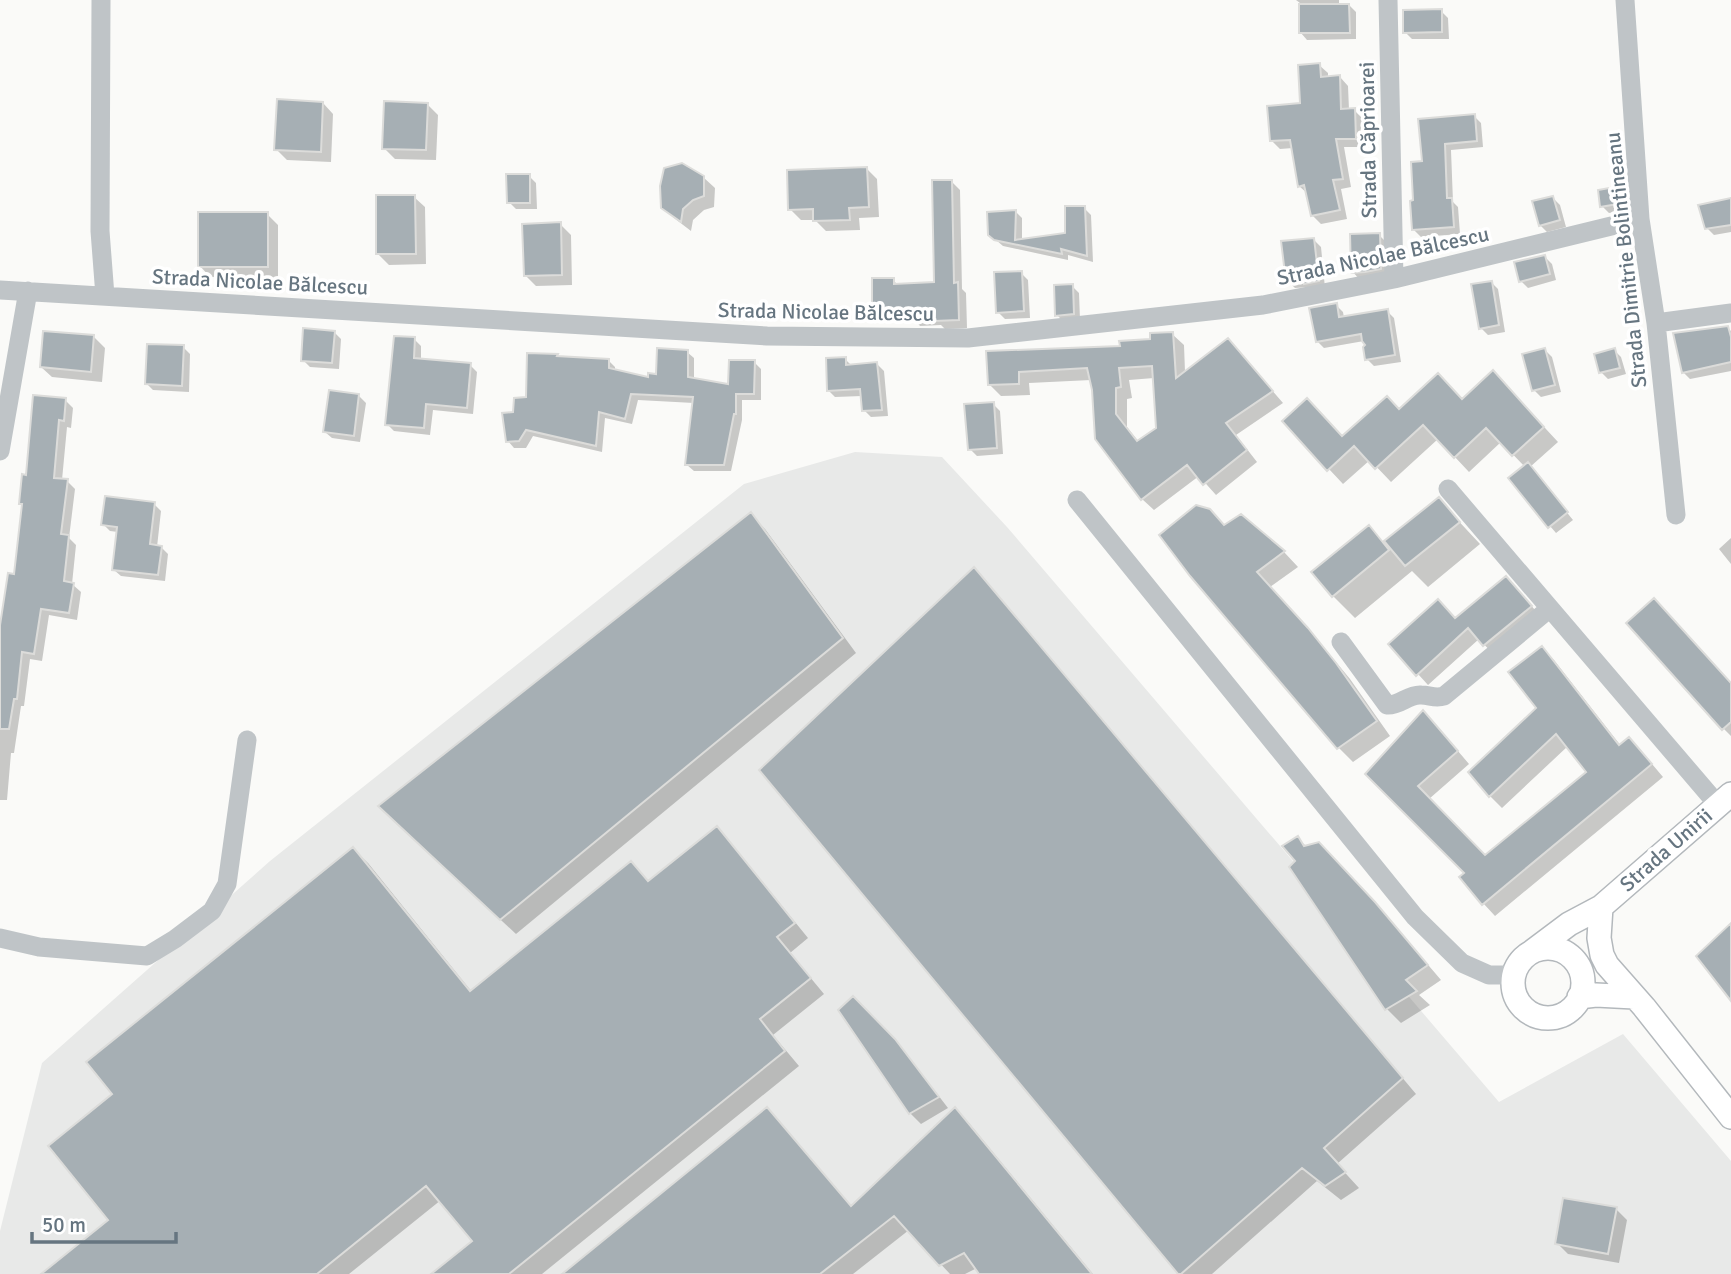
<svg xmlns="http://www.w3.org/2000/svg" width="1731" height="1274" viewBox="0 0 1731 1274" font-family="Signika,sans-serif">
  <rect width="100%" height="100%" fill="#fafaf8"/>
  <!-- built -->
  <path fill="#e8e9e8" d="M855 452 942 457 1007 527 1499 1102 1623 1034 1731 1161V1274H0V1231L42 1063 270 861 744 484Z"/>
  <!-- shadow -->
  <path fill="#0003" fill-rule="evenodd" d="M1296 0H1339V5H1349L1356 12V39L1307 40 1301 33 1300 3Z
    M1441 11 1448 18 1449 39H1412L1405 32Z
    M1319 65 1328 73V78L1340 77 1348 86 1349 110H1354L1363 119 1364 147H1344L1351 187 1341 189 1347 219 1321 224 1312 215 1308 194 1299 186 1293 148 1280 149 1271 140 1302 105Z
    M323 103 333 114 331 162 287 160 276 149Z
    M427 104 438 115 436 160 395 159 384 148Z
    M1474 116 1481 123 1483 147 1451 150 1453 202 1458 207 1460 234 1421 237 1414 230 1415 202 1424 163Z
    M866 168 877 179 879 217 859 218 860 230 826 231 815 220H801L790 209Z
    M529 176 536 183 537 209H516L509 202Z
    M703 177 715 188 714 207 704 210 693 220 691 231 674 218 662 207Z
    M951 181 960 190 962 289 966 293 967 328 945 329 941 325 920 326 916 321 882 322 874 313 893 280 899 286 935 284Z
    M1621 187 1628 194 1630 209 1609 213 1602 206Z
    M414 197 425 207 426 264 389 265 378 254Z
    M1553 198 1560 205 1566 227 1547 232 1540 225Z
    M1731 200V232L1714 235 1707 228Z
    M1084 208 1091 215 1093 262 1068 255V260L1003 246 989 234 1016 212 1022 218V241L1066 235Z
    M267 214 278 225V278L210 277 200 266Z
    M560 224 571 235 572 285 536 286 525 275Z
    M1379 235 1386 242 1387 276 1359 279 1353 272Z
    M1314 240 1321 247 1325 288 1309 287 1295 288 1288 281Z
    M1545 257 1552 264 1556 280 1528 288 1521 281Z
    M1021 273 1028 280 1030 318 1005 319 998 312Z
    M1491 282 1498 289 1505 332 1488 335 1481 328Z
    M1072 286 1079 293 1080 320 1064 322 1057 315Z
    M1336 305 1343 312 1344 318 1387 311 1394 318 1401 362 1374 366 1367 359 1368 345 1364 341 1324 348 1317 341Z
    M1727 328 1731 331V333H1728L1731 344V371L1690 379 1683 372Z
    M334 332 341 339 339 369 310 367 303 360Z
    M1172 334 1184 345 1185 372 1228 340 1283 403 1236 435 1257 462 1216 495 1199 476 1154 510 1142 499 1091 380 1029 383 1030 395 1001 396 990 385 988 353 1121 347 1152 340ZM1154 378 1158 429 1139 442 1127 427V399L1132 398 1129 380Z
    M94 337 105 348 102 382 52 377 41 367Z
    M414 339 421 346V360L470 365 477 372 473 414 433 410 430 435 394 431 387 424Z
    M183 347 190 354 189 392 153 390 146 383Z
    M1545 350 1552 357 1561 392 1541 397 1534 390Z
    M1614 350 1621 357 1626 374 1608 379 1601 372Z
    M687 352 694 358V380L730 386 754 362 761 369V400H742V420L731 471H694L687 465 694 403 638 400 632 424 605 418 602 452 533 436 526 448H514L508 441 515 413 559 358 608 360 615 367V371L650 379 657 376Z
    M845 359 852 366 877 364 884 371 888 416 871 417 864 410 862 396 835 397 828 390Z
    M1507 387 1558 442 1530 467 1573 520 1556 533 1550 526 1525 467 1501 442 1469 472 1438 439 1391 482 1370 460 1343 484 1285 422 1343 438 1399 411 1462 401Z
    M359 396 366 403 360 442 332 438 325 432Z
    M65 400 73 408 71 428 67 427 62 480 67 481 75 489 69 538 76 545 72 584 81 592 77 620 49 615 42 661 30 659 24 706H21L14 753H11L7 800H0V633L16 576 24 507 20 503 27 477Z
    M993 404 1000 411 1003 454 977 456 970 449Z
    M1438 499 1480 544 1428 587 1412 571 1355 618 1333 596 1369 527 1384 543Z
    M154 504 161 511 157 547H161L168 554 165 581 121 576 114 570 118 532 110 531 103 524Z
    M750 514 765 529 856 653 516 934 395 821Z
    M1241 516 1284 552 1298 567 1270 587 1322 645 1350 679 1390 736 1353 762 1338 747 1225 527Z
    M1731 538V564L1719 549Z
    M988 584 1416 1094 1337 1164 1359 1188 1341 1200 1317 1181 1212 1274H1180Z
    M1517 589 1541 617 1495 656 1479 639 1428 685 1418 674 1456 620Z
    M1628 623 1731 684V736L1724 729Z
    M1542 648 1554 660 1621 746 1641 751 1663 777 1495 916 1483 903 1467 873 1367 774 1435 724 1469 764 1429 799 1486 858 1588 773 1568 746 1502 808 1490 796 1471 772 1538 708Z
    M717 828 731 843 808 938 790 953 824 994 773 1035 799 1066 542 1274H434L474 1242 441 1200 349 1274H43L110 1220 114 1094 353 849 368 863 472 992 649 882Z
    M1297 838 1389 919 1441 980 1419 995 1430 1005 1401 1023 1387 1009 1297 861Z
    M853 998 905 1052 948 1108 921 1124 910 1113Z
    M955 1109 969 1123 1093 1274H981L977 1268 965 1274H950L909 1230 853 1274H565L852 1207Z
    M1616 1209 1627 1220 1619 1263 1568 1254 1557 1243Z"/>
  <!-- building -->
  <path fill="#a6afb4" stroke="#dcdcda" stroke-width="2" fill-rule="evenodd" d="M1299 4H1349L1350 33H1299Z
    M1442 9V32L1403 33V10Z
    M1320 63 1321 77 1340 75 1341 109 1355 108 1356 139H1336L1343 179 1333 180 1340 210 1311 216 1304 185 1298 187 1290 140 1270 141 1267 106 1300 103 1298 65Z
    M277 99 323 102 321 152 274 150Z
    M384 101 428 103 426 150 382 149Z
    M1475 114 1477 141 1445 144 1447 198H1452L1454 227 1412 230 1410 201 1413 200 1411 162 1422 161 1418 119Z
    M682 163 704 176V196L693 200 683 209 681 222 661 208 660 186 664 168Z
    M867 167 869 207 849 208 850 220 813 221V209L788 210 787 170Z
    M506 174H530V203H507Z
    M932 180H952L954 283 958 282 959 320 934 321V317L910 318V313L872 314V278H894V284L934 282Z
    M1621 186 1624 203 1600 207 1598 190Z
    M376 195H415L416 254H376Z
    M1553 196 1560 220 1539 226 1532 201Z
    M1731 198V225L1705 229 1698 205Z
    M1065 206H1085L1087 256 1061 249 1062 254 994 240 988 235 987 212 1016 210 1015 240 1065 233Z
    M198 212H268V267H198Z
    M561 222 562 275 524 276 522 224Z
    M1380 233 1381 269 1365 272 1351 273 1350 234Z
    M1314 238 1319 281 1304 284V280L1286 282 1281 241Z
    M1545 255 1550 274 1519 282 1514 262Z
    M1022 271 1024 311 996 313 994 272Z
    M1492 281 1499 325 1479 329 1471 284Z
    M1073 284 1074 314 1055 316 1054 285Z
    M1337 303 1339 317 1388 309 1395 355 1365 360 1363 347 1365 345 1362 341 1361 334 1316 342 1309 308Z
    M1728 326 1731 337V362L1682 373 1673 333Z
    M303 328 335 331 332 363 301 361Z
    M43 331 94 335 91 372 40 367Z
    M1173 332 1176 378 1228 338 1273 391 1226 423 1247 450 1203 485 1187 465 1141 500 1095 439 1092 390 1087 368 1019 372V384L988 385 986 351 1120 346 1119 341 1150 339V333ZM1152 366 1156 428 1137 441 1116 414V388L1121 387 1119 368Z
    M394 336 415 337 414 358 471 363 467 408 426 404 424 428 385 425Z
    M147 344 184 345 182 386 145 384Z
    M657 348 688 350V377L728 384 729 360H755L754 394H736V414H734L724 465H685L693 397 631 394 625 419 599 412 596 446 526 430 519 441 506 442 502 413 513 412 514 398 526 397 527 353 558 354 557 356 609 359V368L648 377V373L656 374Z
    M1545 348 1555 385 1532 391 1522 354Z
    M1615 348 1620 368 1599 373 1594 354Z
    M846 357V365L877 362 882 410 862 411 860 389 827 391 826 358Z
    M1493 370 1544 427 1512 456 1486 428 1454 458 1423 425 1375 469 1354 446 1327 471 1282 421 1307 398 1342 436 1387 396 1399 409 1438 373 1462 399Z
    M329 390 359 394 354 436 323 432Z
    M33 395 66 398 64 421 59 420 54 478 68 479 61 534 69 535 64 581 74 583 69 613 41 609 34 654 22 652 17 699H14L9 729H0V625L8 573 14 574 22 504H19L22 474 26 475Z
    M994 402 997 448 968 450 964 404Z
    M1528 462 1568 512 1548 528 1508 478Z
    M105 496 155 502 150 544 162 546 158 575 112 570 117 527 101 525Z
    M1439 497 1460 522 1405 566 1384 541Z
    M1196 505 1210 509 1224 525 1241 514 1285 551 1257 572 1308 628 1336 663 1377 721 1337 749 1190 576 1159 535Z
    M751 512 843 638 500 920 378 806Z
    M1369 525 1389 550 1332 597 1311 572Z
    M974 567 1403 1078 1324 1148 1346 1172 1325 1186 1302 1168 1181 1274H1178L759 770Z
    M1506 576 1532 606 1483 646 1468 628 1416 676 1388 644 1438 599 1455 618Z
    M1654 598 1731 683V722L1722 730 1626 623Z
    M1542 646 1619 745 1629 737 1652 764 1482 905 1459 877 1464 873 1365 774 1423 710 1458 751 1418 786 1485 855 1586 772 1556 734 1489 797 1468 772 1536 708 1508 672Z
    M717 826 795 923 777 937 811 978 760 1019 785 1051 509 1274H431L472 1241 426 1186 317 1274H41L108 1220 48 1146 112 1094 86 1062 353 847 470 991 631 861 648 881Z
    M1298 836 1304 846 1319 842 1375 902 1428 965 1406 980 1417 991 1385 1010 1289 867 1295 861 1282 846Z
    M1731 923V1001L1696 956Z
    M853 996 895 1039 939 1097 909 1114 838 1010Z
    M767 1107 851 1206 955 1107 1092 1274H979L964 1253 939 1266 894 1216 820 1274H562Z
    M1563 1198 1617 1207 1608 1254 1555 1244Z"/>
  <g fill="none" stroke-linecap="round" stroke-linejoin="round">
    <defs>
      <path id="major" d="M1601 907 1599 938 1602 955 1607 965 1644 1007 1731 1117
        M1513 983a35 35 0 1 1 70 0a35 35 0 1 1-70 0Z
        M1533 951 1569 924 1601 907 1731 794
        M1579 997 1596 995 1634 997"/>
    </defs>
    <!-- major casing -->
    <use href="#major" stroke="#b3b8bc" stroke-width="26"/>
    <!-- minor -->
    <path stroke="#bfc4c7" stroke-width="19" d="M101 0 100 231 105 296
      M1388 0 1394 279
      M1625 0 1640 219 1656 323 1676 515
      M0 290 767 336 968 338 1263 305 1394 279 1640 219
      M1656 323 1731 313
      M0 451 28 291
      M1448 489 1718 805
      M1077 500 1415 917 1462 963 1489 975H1514
      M1341 642 1387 705C1400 706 1408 694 1421 695 1430 695 1435 699 1444 696L1549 609
      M0 938 39 947 147 956 175 939 212 911 227 884 247 740"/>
    <!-- major -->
    <use href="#major" stroke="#fff" stroke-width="23"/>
  </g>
  <g text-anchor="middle" stroke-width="7" stroke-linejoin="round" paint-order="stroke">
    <!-- street labels -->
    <g font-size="21" fill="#667580" stroke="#fff">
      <text transform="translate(1368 140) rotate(-91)" y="7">Strada Căprioarei</text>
      <text transform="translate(1383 256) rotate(-12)" y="7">Strada Nicolae Bălcescu</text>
      <text transform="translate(1626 260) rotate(-96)" y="7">Strada Dimitrie Bolintineanu</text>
      <text transform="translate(260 282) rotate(3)" y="7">Strada Nicolae Bălcescu</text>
      <text transform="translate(826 312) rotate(1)" y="7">Strada Nicolae Bălcescu</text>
      <text transform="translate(1666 850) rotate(-41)" y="7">Strada Unirii</text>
    </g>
  </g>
  <!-- scale -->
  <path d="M32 1232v10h144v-10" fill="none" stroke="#667580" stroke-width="3.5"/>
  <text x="42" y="1232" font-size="21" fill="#667580" stroke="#ffffff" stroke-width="5" paint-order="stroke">50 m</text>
</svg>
